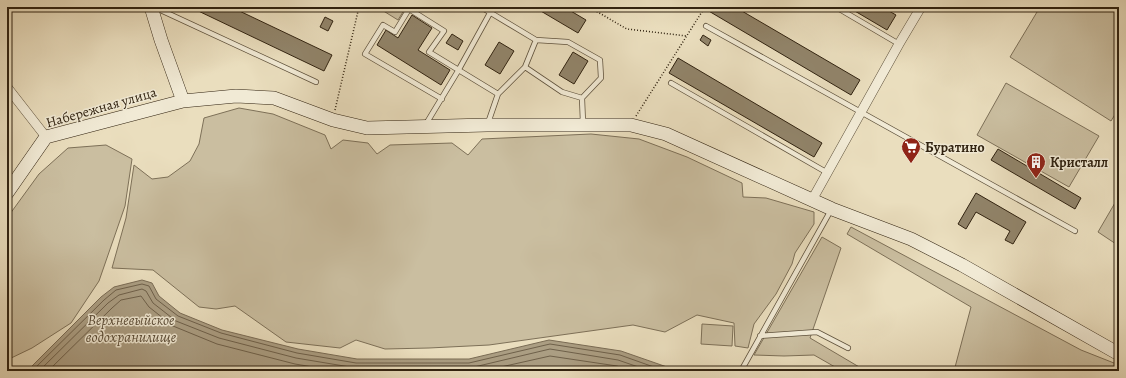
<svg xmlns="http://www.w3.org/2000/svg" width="1126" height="378" viewBox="0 0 1126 378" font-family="Alegreya,serif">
  <rect width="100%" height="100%" fill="#eadebe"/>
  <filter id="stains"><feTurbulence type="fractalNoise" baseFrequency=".005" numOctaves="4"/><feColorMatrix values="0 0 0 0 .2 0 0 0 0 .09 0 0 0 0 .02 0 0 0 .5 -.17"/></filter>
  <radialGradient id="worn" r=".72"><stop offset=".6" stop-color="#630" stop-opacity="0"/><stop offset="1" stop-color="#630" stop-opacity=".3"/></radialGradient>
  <!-- green -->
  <path fill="#cabea0" stroke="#7d7058" d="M377 7H406L398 20Z
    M1040 7H1119V108L1111 121 1010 57Z
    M1006 83 1099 136 1069 187 977 135Z
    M239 108 273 114 325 135 331 149 343 140 368 143 377 154 390 145 452 143 468 155 482 139 591 134 639 139 687 157 742 183 743 197 766 198 814 212V224L795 253 792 264 776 294 754 324 748 348 735 346 734 323 697 315 665 332 633 325 489 345 429 348 385 349 356 340 340 348 286 342 235 306 216 309 199 307 153 270 112 268 126 218 134 165 152 179 168 177 190 161 199 144 204 118Z
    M106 145 132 159 125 206 99 281 71 323 32 348 7 360V218L39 174 68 148Z
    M1119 196V246L1098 232Z
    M851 227 1081 350 1119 365V371H954L971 307 847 234Z
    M822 237 841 248 810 338 866 371H842L814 355 784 356 754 355Z
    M702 324 733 326 732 346 701 344Z"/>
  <!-- water -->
  <path fill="#ab9e83" stroke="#7a6c55" d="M142 280 152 283 159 296 180 313 222 330 298 349 357 359H469L549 340 621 351 667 367 672 371H27L101 297 114 287Z"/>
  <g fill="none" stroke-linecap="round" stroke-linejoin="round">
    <!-- shore -->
    <path stroke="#6e604a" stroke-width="1" d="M32 371 104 300 116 290 142 284 149 286 156 299 178 316 221 333 297 353 356 363H469L550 344 620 355 665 371
      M39 371 108 303 119 295 142 289 146 291 153 303 176 321 219 338 296 358 356 368H470L550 349 618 360 650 371
      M48 371 112 308 121 300 141 296 149 307 173 326 217 344 295 364 337 371
      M483 371 550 356 617 366 632 371"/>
  </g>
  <!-- building -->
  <path fill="#91846a" stroke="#302210" d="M190 7H231L332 55 324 71Z
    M534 7H564L586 20 578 33Z
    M709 7H735L860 80 851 95 707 10Z
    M848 7H882L896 15 887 30Z
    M412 15 432 28 418 50 450 70 441 85 377 45 386 30 398 38Z
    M325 17 333 21 328 31 320 27Z
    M452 34 463 41 458 50 446 43Z
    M703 35 711 40 708 46 700 40Z
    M499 42 514 51 500 74 485 65Z
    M573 52 588 61 574 84 559 75Z
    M678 58 822 143 814 157 669 73Z
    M998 149 1081 198 1075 209 991 160Z
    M976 193 1026 222 1013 244 1005 240 1010 231 976 212 966 229 958 224Z"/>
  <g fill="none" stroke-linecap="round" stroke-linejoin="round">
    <defs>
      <path id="lane" d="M154 7 316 82
        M481 7 536 40 568 42 600 60 601 78 582 98 583 123
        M836 7 899 44
        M706 26 1075 231
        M536 40 525 67 562 92 582 98
        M671 83 826 172
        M442 99 365 54 383 25 395 32 409 9 444 31 429 52 498 94
        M488 123 498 94 525 67
        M426 124 458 71 490 13
        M760 336 817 332 848 348
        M741 371 831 210"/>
      <path id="street" d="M7 87 46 137
        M812 200 899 44 921 7"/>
      <path id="secondary" d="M151 7 161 40 183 101
        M7 193 46 137 183 101 236 96 274 98 333 120 367 128 487 125H631L666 134 832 209 911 239 962 265 1119 354"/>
    </defs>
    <!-- lane casing -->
    <use href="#lane" stroke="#5e513c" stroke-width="6"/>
    <!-- street casing -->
    <use href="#street" stroke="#5e513c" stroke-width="10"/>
    <!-- secondary casing -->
    <use href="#secondary" stroke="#302210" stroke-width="14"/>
    <!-- path -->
    <path stroke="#302210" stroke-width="1.5" stroke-dasharray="1 2" stroke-linecap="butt" d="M589 7 627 29 687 36
      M335 110 359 7
      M636 116 705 7"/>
    <!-- lane -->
    <use href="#lane" stroke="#f1ead5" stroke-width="4.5"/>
    <!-- street -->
    <use href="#street" stroke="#f1ead5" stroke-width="9"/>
    <!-- secondary -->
    <use href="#secondary" stroke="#f1ead5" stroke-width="13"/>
  </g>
  <!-- icons -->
  <defs>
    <symbol id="supermarket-pin" viewBox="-11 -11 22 30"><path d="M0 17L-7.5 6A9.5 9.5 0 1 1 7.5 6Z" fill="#8f2418" stroke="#f1ead5"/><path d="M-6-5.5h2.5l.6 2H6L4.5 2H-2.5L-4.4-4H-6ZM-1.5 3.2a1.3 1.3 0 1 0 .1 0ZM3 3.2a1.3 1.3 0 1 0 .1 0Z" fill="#fff"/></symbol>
    <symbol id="building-pin" viewBox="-11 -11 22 30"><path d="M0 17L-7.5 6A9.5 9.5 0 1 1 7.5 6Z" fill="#8f2418" stroke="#f1ead5"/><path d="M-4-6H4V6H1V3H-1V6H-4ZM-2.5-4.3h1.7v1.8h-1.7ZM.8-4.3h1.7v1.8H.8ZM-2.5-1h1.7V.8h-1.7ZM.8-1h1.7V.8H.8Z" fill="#fff"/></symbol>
  </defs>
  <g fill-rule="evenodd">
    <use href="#supermarket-pin" x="900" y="136" width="22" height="30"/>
    <use href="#building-pin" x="1025" y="151" width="22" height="30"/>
  </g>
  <g text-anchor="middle" stroke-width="3" stroke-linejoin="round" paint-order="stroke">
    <!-- street labels -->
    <g font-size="14" fill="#302210" stroke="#f1ead5">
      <text transform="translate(101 107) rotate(-16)" y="5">Набережная улица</text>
    </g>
    <!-- poi labels -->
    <g font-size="14" font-weight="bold" fill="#302210" stroke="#f1ead5" text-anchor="start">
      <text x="925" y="152">Буратино</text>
      <text x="1050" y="167">Кристалл</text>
    </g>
    <!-- water labels -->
    <g font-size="15" font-style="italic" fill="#5b4d38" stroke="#f1ead5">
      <text x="131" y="325">Верхневыйское<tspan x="131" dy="17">водохранилище</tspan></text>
    </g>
  </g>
  <!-- margin -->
  <rect width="1126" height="378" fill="none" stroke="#eadebe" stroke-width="24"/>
  <rect x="8" y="8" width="1110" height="362" fill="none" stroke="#302210" stroke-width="2"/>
  <rect x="12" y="12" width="1102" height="354" fill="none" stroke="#302210"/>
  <rect width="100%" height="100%" filter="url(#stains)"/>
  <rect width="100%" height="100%" fill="url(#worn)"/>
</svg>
